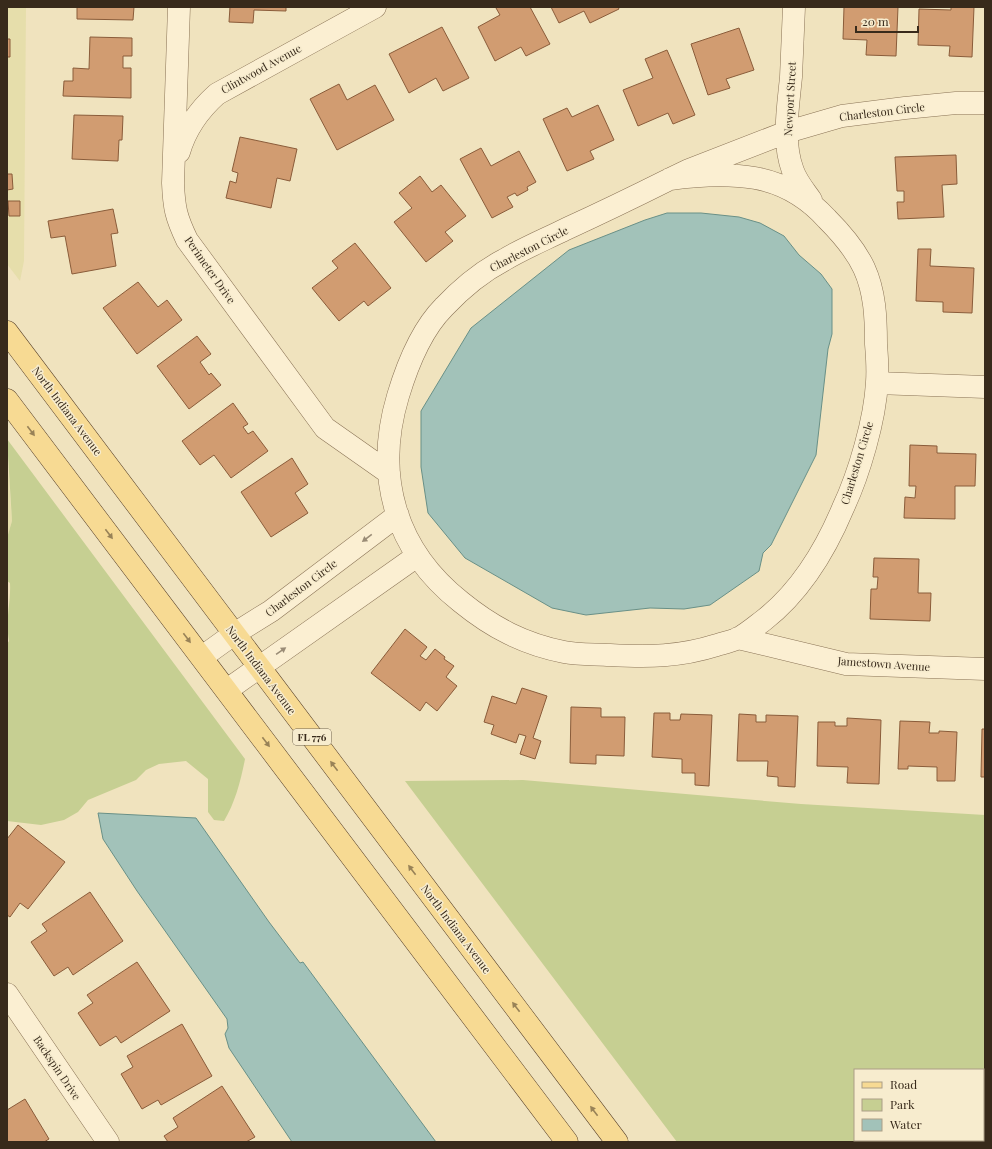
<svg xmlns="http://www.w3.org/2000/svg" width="992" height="1149" viewBox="0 0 992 1149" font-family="'Playfair Display',serif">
  <rect width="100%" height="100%" fill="#f0e3be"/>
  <!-- farmland -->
  <path fill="#e6deab" d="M7 7H26L24 261 20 281 7 264Z
    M7 454 12 521 7 538Z"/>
  <!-- green -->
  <path fill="#c6cf92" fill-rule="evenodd" d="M7 439 245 759C241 780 235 803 224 821L214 820 208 812V779L186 761 159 764 146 770 136 780 88 800 78 812 64 820 41 825 7 821V644L9 641C5 619 11 604 10 583L7 581V538L12 521Z
    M523 780 801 804 985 815V1142H677L405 781ZM855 1070H983V1140H855Z"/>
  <!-- water -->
  <path fill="#a2c2b9" stroke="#699087" d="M667 213H701L739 217 760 223 784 236 799 255 821 274 832 289V334L828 349 816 455 771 545 763 553 759 571 710 605 684 609 650 608 586 615 552 608 465 558 428 513 421 467V411L471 328 569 250 645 220Z
    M98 813 196 818 269 922 300 963 303 962 436 1142H292L229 1048 225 1034 228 1028 227 1019 137 891 103 839Z"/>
  <!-- building -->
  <path fill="#d19c71" stroke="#8a5c3a" d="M77 7H134L133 20 77 19Z
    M230 7H286V11L254 10 253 23 229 22Z
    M498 7H530L550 44 526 56 521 47 495 61 478 27 500 15 496 8Z
    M551 7H618L619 9 590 23 584 11 559 23Z
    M844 7H898L896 56 866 55 867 40 843 39Z
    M951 7H974L972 57 949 56 950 46 918 45 919 9 951 10Z
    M442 27 469 78 443 91 436 78 409 93 389 54Z
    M739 28 754 70 726 79 730 88 708 95 691 44Z
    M90 37 132 38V56H123V68H131V98L63 96 64 81H73V68L89 69Z
    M7 39H10V57H7Z
    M667 50 695 115 673 124 668 113 638 126 623 90 653 78 645 59Z
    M339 84 347 100 375 85 394 120 337 150 310 99Z
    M598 105 614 140 590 151 594 159 567 171 543 119 567 108 572 117Z
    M74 115 123 116 122 140H119L118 161 72 159Z
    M240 137 297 149 290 181 277 178 271 208 226 198 230 181 236 183 238 173 232 171Z
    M481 148 491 166 519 151 536 182 527 187 528 190 517 196 515 193 507 197 513 207 492 218 460 159Z
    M956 155 957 184 942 185 944 217 898 219 897 202H904V191H897L895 157Z
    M7 174H12L13 189 7 190Z
    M420 176 432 192 441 185 466 216 445 232 453 241 426 262 394 222 412 208 399 193Z
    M8 201H20V216H9Z
    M113 209 118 233 111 234 116 266 72 274 65 236 51 238 48 221Z
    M355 243 391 288 368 306 364 301 339 321 312 288 338 268 332 261Z
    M918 249H931L930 266 974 268 972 313 943 312V302L916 301Z
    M138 282 158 307 167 300 182 320 137 354 103 308Z
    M197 336 211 354 200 362 209 375 211 373 221 385 189 409 157 366Z
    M233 403 248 424 243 427 248 434 253 431 268 451 231 478 214 455 200 465 182 441Z
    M910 445 937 446V453L976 454 975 486H955V519L904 518 905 497 915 498 916 486H909Z
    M292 458 308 484 295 493 308 513 271 537 241 492Z
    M874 558 919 559 918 593H931L930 621 870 619 871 589H877L878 577H873Z
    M405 629 427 647 420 656 426 660 435 649 445 657 444 659 454 666 446 677 457 686 437 711 426 702 420 711 371 673Z
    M522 688 547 696 533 738 541 741 535 759 520 754 526 736 519 734 516 743 491 734 494 725 484 722 492 696 516 704Z
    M571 707 601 708V717H625L624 756 596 755V764L570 763Z
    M654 713H670V720H680L681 714 712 715 709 786 695 785V773H682V759L652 757Z
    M739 714 756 715V722H766V715L798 716 795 787 778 786V777L767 776 768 761H737Z
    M847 718 881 720 879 784 847 783 848 767 817 766 818 722H835V726H847Z
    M900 721 930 722 929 733H939V731L957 732 955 781H937V767L908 766V769H898Z
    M982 729H985V777H981Z
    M18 825 65 862 28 909 20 903 10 917 7 915V839Z
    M90 892 123 941 73 975 68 967 54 976 31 942 47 931 42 924Z
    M137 962 170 1011 121 1043 116 1036 100 1046 78 1013 93 1003 87 995Z
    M182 1024 212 1076 161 1105 158 1100 142 1109 121 1074 133 1067 127 1056Z
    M222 1086 255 1137 246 1142H168L164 1136 178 1127 173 1118Z
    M25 1099 49 1139 44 1142H7V1110Z"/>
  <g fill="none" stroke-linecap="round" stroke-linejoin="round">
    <defs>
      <path id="street" d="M179 7 173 183C174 208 176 217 187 240L325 428 389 473
        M794 7C793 30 792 54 791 77 788 108 782 142 793 171 797 182 804 190 811 200
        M179 152C186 128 199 110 217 94L375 7
        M670 179C699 175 726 173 755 178 783 183 808 198 827 219 842 234 855 249 864 268 875 292 876 318 876 344 877 356 878 369 877 382 875 420 859 474 843 508 825 551 801 591 764 620 756 626 748 633 739 638 732 641 724 643 717 645 679 657 649 657 610 655 595 654 579 655 564 652 524 644 493 628 461 602 395 550 374 476 398 396 407 366 422 329 444 307 461 289 481 272 504 260 524 248 546 239 566 229 601 213 636 196 670 179L689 170 787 132 842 116 905 108 956 103H985
        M877 383 985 387
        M738 638 846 664 985 669
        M202 657 234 634 271 611 398 515
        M227 690 417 556
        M7 994 108 1142"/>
      <path id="primary" d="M7 332 617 1142
        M7 400 567 1142"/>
    </defs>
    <!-- street casing -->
    <use href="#street" stroke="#8a7356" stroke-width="23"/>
    <!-- primary casing -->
    <use href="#primary" stroke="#57402b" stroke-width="23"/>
    <!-- street -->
    <use href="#street" stroke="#fbefd2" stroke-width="22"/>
    <!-- primary -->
    <use href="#primary" stroke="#f7da93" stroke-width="22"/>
  </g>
  <!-- one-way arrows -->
  <defs><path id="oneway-solid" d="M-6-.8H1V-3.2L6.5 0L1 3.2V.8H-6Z"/></defs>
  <g fill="#988257">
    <use href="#oneway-solid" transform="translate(31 431) rotate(53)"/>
    <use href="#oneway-solid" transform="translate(109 534) rotate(53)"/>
    <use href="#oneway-solid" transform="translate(187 638) rotate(53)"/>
    <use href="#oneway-solid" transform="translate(266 742) rotate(53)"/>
    <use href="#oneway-solid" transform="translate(334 766) rotate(-127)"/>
    <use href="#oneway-solid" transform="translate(412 870) rotate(-127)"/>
    <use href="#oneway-solid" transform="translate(516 1007) rotate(-127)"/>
    <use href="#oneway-solid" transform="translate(594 1111) rotate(-127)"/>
  </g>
  <g fill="#9a8c76">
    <use href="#oneway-solid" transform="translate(367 538) rotate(143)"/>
    <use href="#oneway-solid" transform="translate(281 651) rotate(-35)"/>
  </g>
  <g text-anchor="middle" stroke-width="3" stroke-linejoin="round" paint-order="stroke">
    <!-- shield labels -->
    <rect fill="#f7ecce" stroke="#716451" stroke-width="1" x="293" y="729" width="38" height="16" rx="3"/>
    <g font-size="10" font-weight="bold" fill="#382a1b">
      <text x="312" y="741">FL 776</text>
    </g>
    <!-- street labels -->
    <g font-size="11" fill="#382a1b" stroke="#f7ecce">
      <text transform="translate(261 69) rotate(-29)" y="4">Clintwood Avenue</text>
      <text transform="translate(790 99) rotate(-87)" y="4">Newport Street</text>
      <text transform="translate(882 112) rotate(-7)" y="4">Charleston Circle</text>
      <text transform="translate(529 249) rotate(-27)" y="4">Charleston Circle</text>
      <text transform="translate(210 270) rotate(55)" y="4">Perimeter Drive</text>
      <text transform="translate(67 411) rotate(53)" y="4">North Indiana Avenue</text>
      <text transform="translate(857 463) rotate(-73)" y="4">Charleston Circle</text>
      <text transform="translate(301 588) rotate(-37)" y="4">Charleston Circle</text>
      <text transform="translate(884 664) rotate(4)" y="4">Jamestown Avenue</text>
      <text transform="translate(261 670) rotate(53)" y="4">North Indiana Avenue</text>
      <text transform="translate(456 929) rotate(53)" y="4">North Indiana Avenue</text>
      <text transform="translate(57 1068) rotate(56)" y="4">Backspin Drive</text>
    </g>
  </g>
  <!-- border -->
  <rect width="992" height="1149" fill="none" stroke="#382a1b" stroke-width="16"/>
  <!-- legend -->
  <rect x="854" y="1069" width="130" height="72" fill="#f7ecce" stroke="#ab9e86"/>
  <rect x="862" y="1082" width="20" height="6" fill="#f7da93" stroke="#ab9e86"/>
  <text x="890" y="1089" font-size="12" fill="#382a1b">Road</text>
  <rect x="862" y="1099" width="20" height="12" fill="#c6cf92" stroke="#ab9e86"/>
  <text x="890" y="1109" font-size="12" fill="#382a1b">Park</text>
  <rect x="862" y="1119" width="20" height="12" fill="#a2c2b9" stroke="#ab9e86"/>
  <text x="890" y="1129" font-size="12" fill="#382a1b">Water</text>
  <!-- scale -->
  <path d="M856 26v6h62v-6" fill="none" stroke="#382a1b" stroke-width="2"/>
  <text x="862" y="26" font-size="12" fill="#382a1b" stroke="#f7ecce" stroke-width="3" paint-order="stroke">20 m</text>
</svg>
